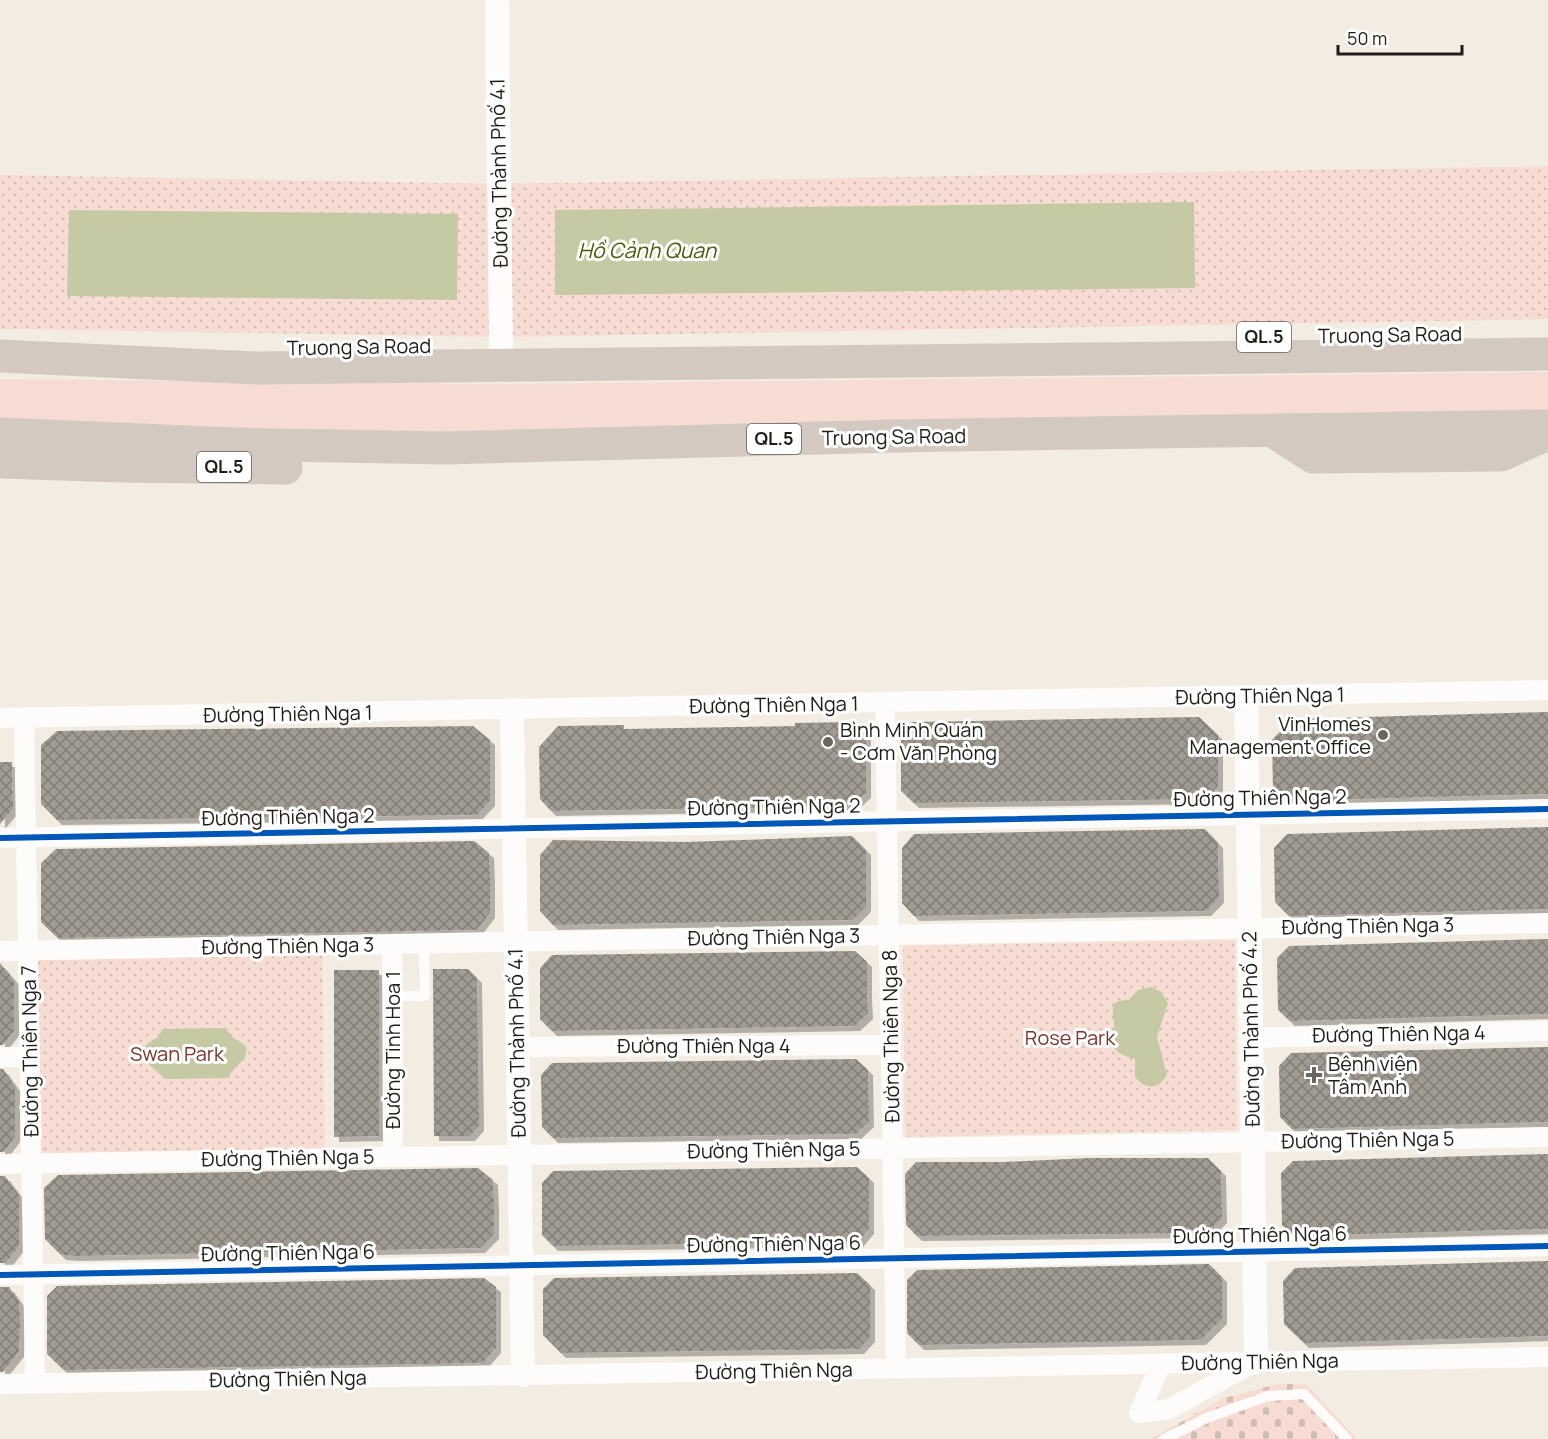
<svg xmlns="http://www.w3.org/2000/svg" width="1548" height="1439" viewBox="0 0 1548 1439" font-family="Manrope,sans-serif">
  <defs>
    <pattern id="cemetery-stones" width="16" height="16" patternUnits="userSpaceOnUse" patternTransform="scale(1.5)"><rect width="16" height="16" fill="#f7dcd3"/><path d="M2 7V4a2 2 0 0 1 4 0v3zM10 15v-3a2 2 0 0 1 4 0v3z" fill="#d3bcb4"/></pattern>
    <pattern id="park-dots" width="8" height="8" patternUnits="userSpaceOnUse" patternTransform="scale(1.5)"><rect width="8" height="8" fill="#f7dcd3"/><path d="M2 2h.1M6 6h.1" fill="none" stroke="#d3bcb4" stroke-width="1.8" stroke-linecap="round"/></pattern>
    <pattern id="building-cross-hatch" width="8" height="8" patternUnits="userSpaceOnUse" patternTransform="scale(1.5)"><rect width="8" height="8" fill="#a09c93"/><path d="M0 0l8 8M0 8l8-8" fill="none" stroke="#827e77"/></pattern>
    <filter id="shadow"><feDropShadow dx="5" dy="5" stdDeviation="0" flood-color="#0004"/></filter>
  </defs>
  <rect width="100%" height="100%" fill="#f3ece2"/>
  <!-- grass -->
  <path fill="#f7dcd3" d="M1548 372V416L682 431 314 432 0 422V379L506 384Z"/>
  <!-- cemetery -->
  <path fill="url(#cemetery-stones)" d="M1278 1384H1306L1357 1439H1150L1224 1398Z"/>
  <!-- park -->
  <path fill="url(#park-dots)" d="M1548 166V319L501 337 0 329V175L499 184Z
    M1235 940 1237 1130 905 1137 903 946Z
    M322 945 325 1158 32 1163 28 950Z"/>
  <!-- water -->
  <path fill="#c5caa4" d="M1194 202 1195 288 555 295V210Z
    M69 210 458 214 457 300 67 296Z
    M1151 987 1161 992 1168 1003 1157 1037 1167 1075C1158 1090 1147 1090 1135 1077V1059C1129 1057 1122 1056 1117 1051 1110 1043 1114 1037 1114 1027 1115 1014 1105 1000 1129 1000L1138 990Z
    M226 1028 232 1037 246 1046C248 1064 234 1063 229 1078L165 1079 143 1059 146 1045 159 1036 162 1029Z"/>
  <!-- building -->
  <path fill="url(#building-cross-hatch)" filter="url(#shadow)" d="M1548 712V794L1285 801 1273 790 1272 740 1292 719Z
    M1199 717 1218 735V786L1206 799 914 803 901 791V733L912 722Z
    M853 722 866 735V793L852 806 551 811 540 799 539 747 558 726 624 725V729L795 726V723Z
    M473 726 490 740V801L477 815 57 820 41 804V745L57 731Z
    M0 762H12L13 809 0 824Z
    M1548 827V909L1289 916 1275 902 1274 848 1287 834Z
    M1205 829 1218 843 1219 898 1206 911 914 916 902 903V848L914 834Z
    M852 836 866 850V907L853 920 553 925 540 911V855L553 840 686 842Z
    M474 841 489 853 490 879V913L477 930 58 938 41 922V863L56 849Z
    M1548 939V1014L1290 1021 1278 1010 1277 958 1289 946Z
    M855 951 867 962V994L868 1014 855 1026 552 1031 540 1019V968L552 955Z
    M0 963 14 980V1031L3 1045H0Z
    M433 969H468L477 978 479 1126 470 1136H434Z
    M334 970H379V1136L334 1137Z
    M1548 1047V1122L1292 1129 1280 1117 1279 1066 1291 1053Z
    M856 1059 868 1070 869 1122 856 1134 553 1138 542 1127 541 1075 552 1063Z
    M0 1069H3L15 1086V1137L4 1152H0Z
    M1548 1154V1229L1294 1236 1282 1225 1281 1173 1293 1161Z
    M1090 1158H1208L1221 1171 1222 1218 1207 1233 917 1236 906 1225 905 1174 916 1162H1004Z
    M857 1167 869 1178V1229L858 1242 553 1246 542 1235V1183L553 1171Z
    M478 1168 493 1180 494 1205V1234L480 1248 76 1256 61 1255 45 1239 44 1188 58 1175Z
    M0 1176H5L19 1195V1246L6 1263H0Z
    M1548 1261V1336L1304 1343 1284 1324 1283 1281 1295 1268Z
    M1209 1264 1222 1277V1319L1201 1340 919 1345 907 1333V1280L917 1270Z
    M857 1273 870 1285V1337L859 1349 561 1353 543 1335V1289L554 1278Z
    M484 1278 496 1287V1348L483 1363 64 1370 47 1354V1296L57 1286Z
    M0 1287H9L19 1301 20 1322 19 1352 3 1372H0Z"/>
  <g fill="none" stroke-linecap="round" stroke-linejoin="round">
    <!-- service -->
    <path stroke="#fdfcfb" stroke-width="10" d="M392 996H425L424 943
      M1164 1439 1209 1417 1268 1396 1304 1394 1347 1439"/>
    <!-- minor -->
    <path stroke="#fdfcfb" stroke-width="20" d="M885 704 896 1368
      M0 718 1548 690
      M24 718 35 1384
      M0 838 1548 809
      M392 944 393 1157
      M0 951 1548 923
      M1251 1038 1548 1031
      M518 1047 891 1045
      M0 1057H30
      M0 1164 1548 1137
      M0 1275 1548 1246
      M0 1384 1548 1357
      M1139 1413 1169 1409 1253 1363
      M1139 1413 1161 1364"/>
    <!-- tertiary -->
    <path stroke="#fdfcfb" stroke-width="24" d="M497 0 501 346
      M1246 697 1256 1362
      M512 710 523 1375"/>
    <!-- trunk -->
    <path stroke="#d3c9c1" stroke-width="33" d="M0 356 257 368 1548 354
      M1271 430 1313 457 1501 455 1548 434
      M0 434 234 444 445 448 893 436 1548 426
      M0 462 120 466 286 468"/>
    <defs>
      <path id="cycleway" d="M0 838 1548 809
        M0 1275 1548 1246"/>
    </defs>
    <!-- cycleway casing -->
    <use href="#cycleway" stroke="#fff" stroke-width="10"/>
    <!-- cycleway -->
    <use href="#cycleway" stroke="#0057b8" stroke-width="6"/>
  </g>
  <!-- markers -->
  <g fill="#6a655d" stroke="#fff" stroke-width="2">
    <circle cx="1383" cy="735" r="6"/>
    <circle cx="828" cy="742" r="6"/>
    <path d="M1311 1066h6v6h6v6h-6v6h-6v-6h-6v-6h6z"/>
  </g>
  <g text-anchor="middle" stroke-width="6" stroke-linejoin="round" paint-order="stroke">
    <!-- shield labels -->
    <g fill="#fff" stroke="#64605c" stroke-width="1.5">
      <rect x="1237" y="322" width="54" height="30" rx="4.5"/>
      <rect x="747" y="424" width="54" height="30" rx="4.5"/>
      <rect x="197" y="452" width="54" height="30" rx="4.5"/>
    </g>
    <g font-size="18" font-weight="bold" fill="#211c16">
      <text x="1264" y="343">QL.5</text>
      <text x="774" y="445">QL.5</text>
      <text x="224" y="473">QL.5</text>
    </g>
    <!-- street labels -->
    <g font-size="20" fill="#211c16" stroke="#fff">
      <text transform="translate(499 173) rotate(-91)" y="7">Đường Thành Phố 4.1</text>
      <text transform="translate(1390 335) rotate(-1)" y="7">Truong Sa Road</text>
      <text transform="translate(359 347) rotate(-1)" y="7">Truong Sa Road</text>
      <text transform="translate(894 437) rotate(-1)" y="7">Truong Sa Road</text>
      <text transform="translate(1260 696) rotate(-1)" y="7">Đường Thiên Nga 1</text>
      <text transform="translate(774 705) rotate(-1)" y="7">Đường Thiên Nga 1</text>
      <text transform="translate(288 714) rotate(-1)" y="7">Đường Thiên Nga 1</text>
      <text transform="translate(1260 798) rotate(-1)" y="7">Đường Thiên Nga 2</text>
      <text transform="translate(774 807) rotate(-1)" y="7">Đường Thiên Nga 2</text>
      <text transform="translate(288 817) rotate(-1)" y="7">Đường Thiên Nga 2</text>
      <text transform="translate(1368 926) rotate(-1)" y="7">Đường Thiên Nga 3</text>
      <text transform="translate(774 937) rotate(-1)" y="7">Đường Thiên Nga 3</text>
      <text transform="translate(288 946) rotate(-1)" y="7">Đường Thiên Nga 3</text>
      <text transform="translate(1251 1029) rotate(-91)" y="7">Đường Thành Phố 4.2</text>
      <text transform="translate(1399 1034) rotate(-1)" y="7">Đường Thiên Nga 4</text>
      <text transform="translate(891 1036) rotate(-91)" y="7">Đường Thiên Nga 8</text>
      <text transform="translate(517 1043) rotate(-91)" y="7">Đường Thành Phố 4.1</text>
      <text x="704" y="1053">Đường Thiên Nga 4</text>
      <text transform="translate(393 1050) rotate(-90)" y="7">Đường Tinh Hoa 1</text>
      <text transform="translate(30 1051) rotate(-91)" y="7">Đường Thiên Nga 7</text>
      <text transform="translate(1368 1140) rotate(-1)" y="7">Đường Thiên Nga 5</text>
      <text transform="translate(774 1150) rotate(-1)" y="7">Đường Thiên Nga 5</text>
      <text transform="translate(288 1158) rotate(-1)" y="7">Đường Thiên Nga 5</text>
      <text transform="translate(1260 1235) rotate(-1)" y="7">Đường Thiên Nga 6</text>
      <text transform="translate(774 1244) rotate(-1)" y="7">Đường Thiên Nga 6</text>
      <text transform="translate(288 1253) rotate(-1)" y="7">Đường Thiên Nga 6</text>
      <text transform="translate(1260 1362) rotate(-1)" y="7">Đường Thiên Nga</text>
      <text transform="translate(774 1371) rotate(-1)" y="7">Đường Thiên Nga</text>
      <text transform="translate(288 1379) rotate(-1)" y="7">Đường Thiên Nga</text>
    </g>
    <!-- poi labels -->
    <g font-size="20" fill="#211c16" stroke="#fff" text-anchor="start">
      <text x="1371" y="731" text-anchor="end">VinHomes<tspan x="1371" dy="23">Management Office</tspan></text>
      <text x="840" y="737">Bình Minh Quán<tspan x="840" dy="23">- Cơm Văn Phòng</tspan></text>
      <text x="1328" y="1071">Bệnh viện<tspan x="1328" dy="23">Tâm Anh</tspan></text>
    </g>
    <!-- park labels -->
    <g font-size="20" fill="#7b362b" stroke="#fff">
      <text x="1070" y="1045">Rose Park</text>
      <text x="177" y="1061">Swan Park</text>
    </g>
    <!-- water labels -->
    <g font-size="21" font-style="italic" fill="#4e5a09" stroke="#fff">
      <text x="647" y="258">Hồ Cảnh Quan</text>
    </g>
  </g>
  <!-- scale -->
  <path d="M1338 45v9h124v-9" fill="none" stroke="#211c16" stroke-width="3"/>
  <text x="1347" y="45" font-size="18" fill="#211c16" stroke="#ffffff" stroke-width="4.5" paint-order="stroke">50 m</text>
</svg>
